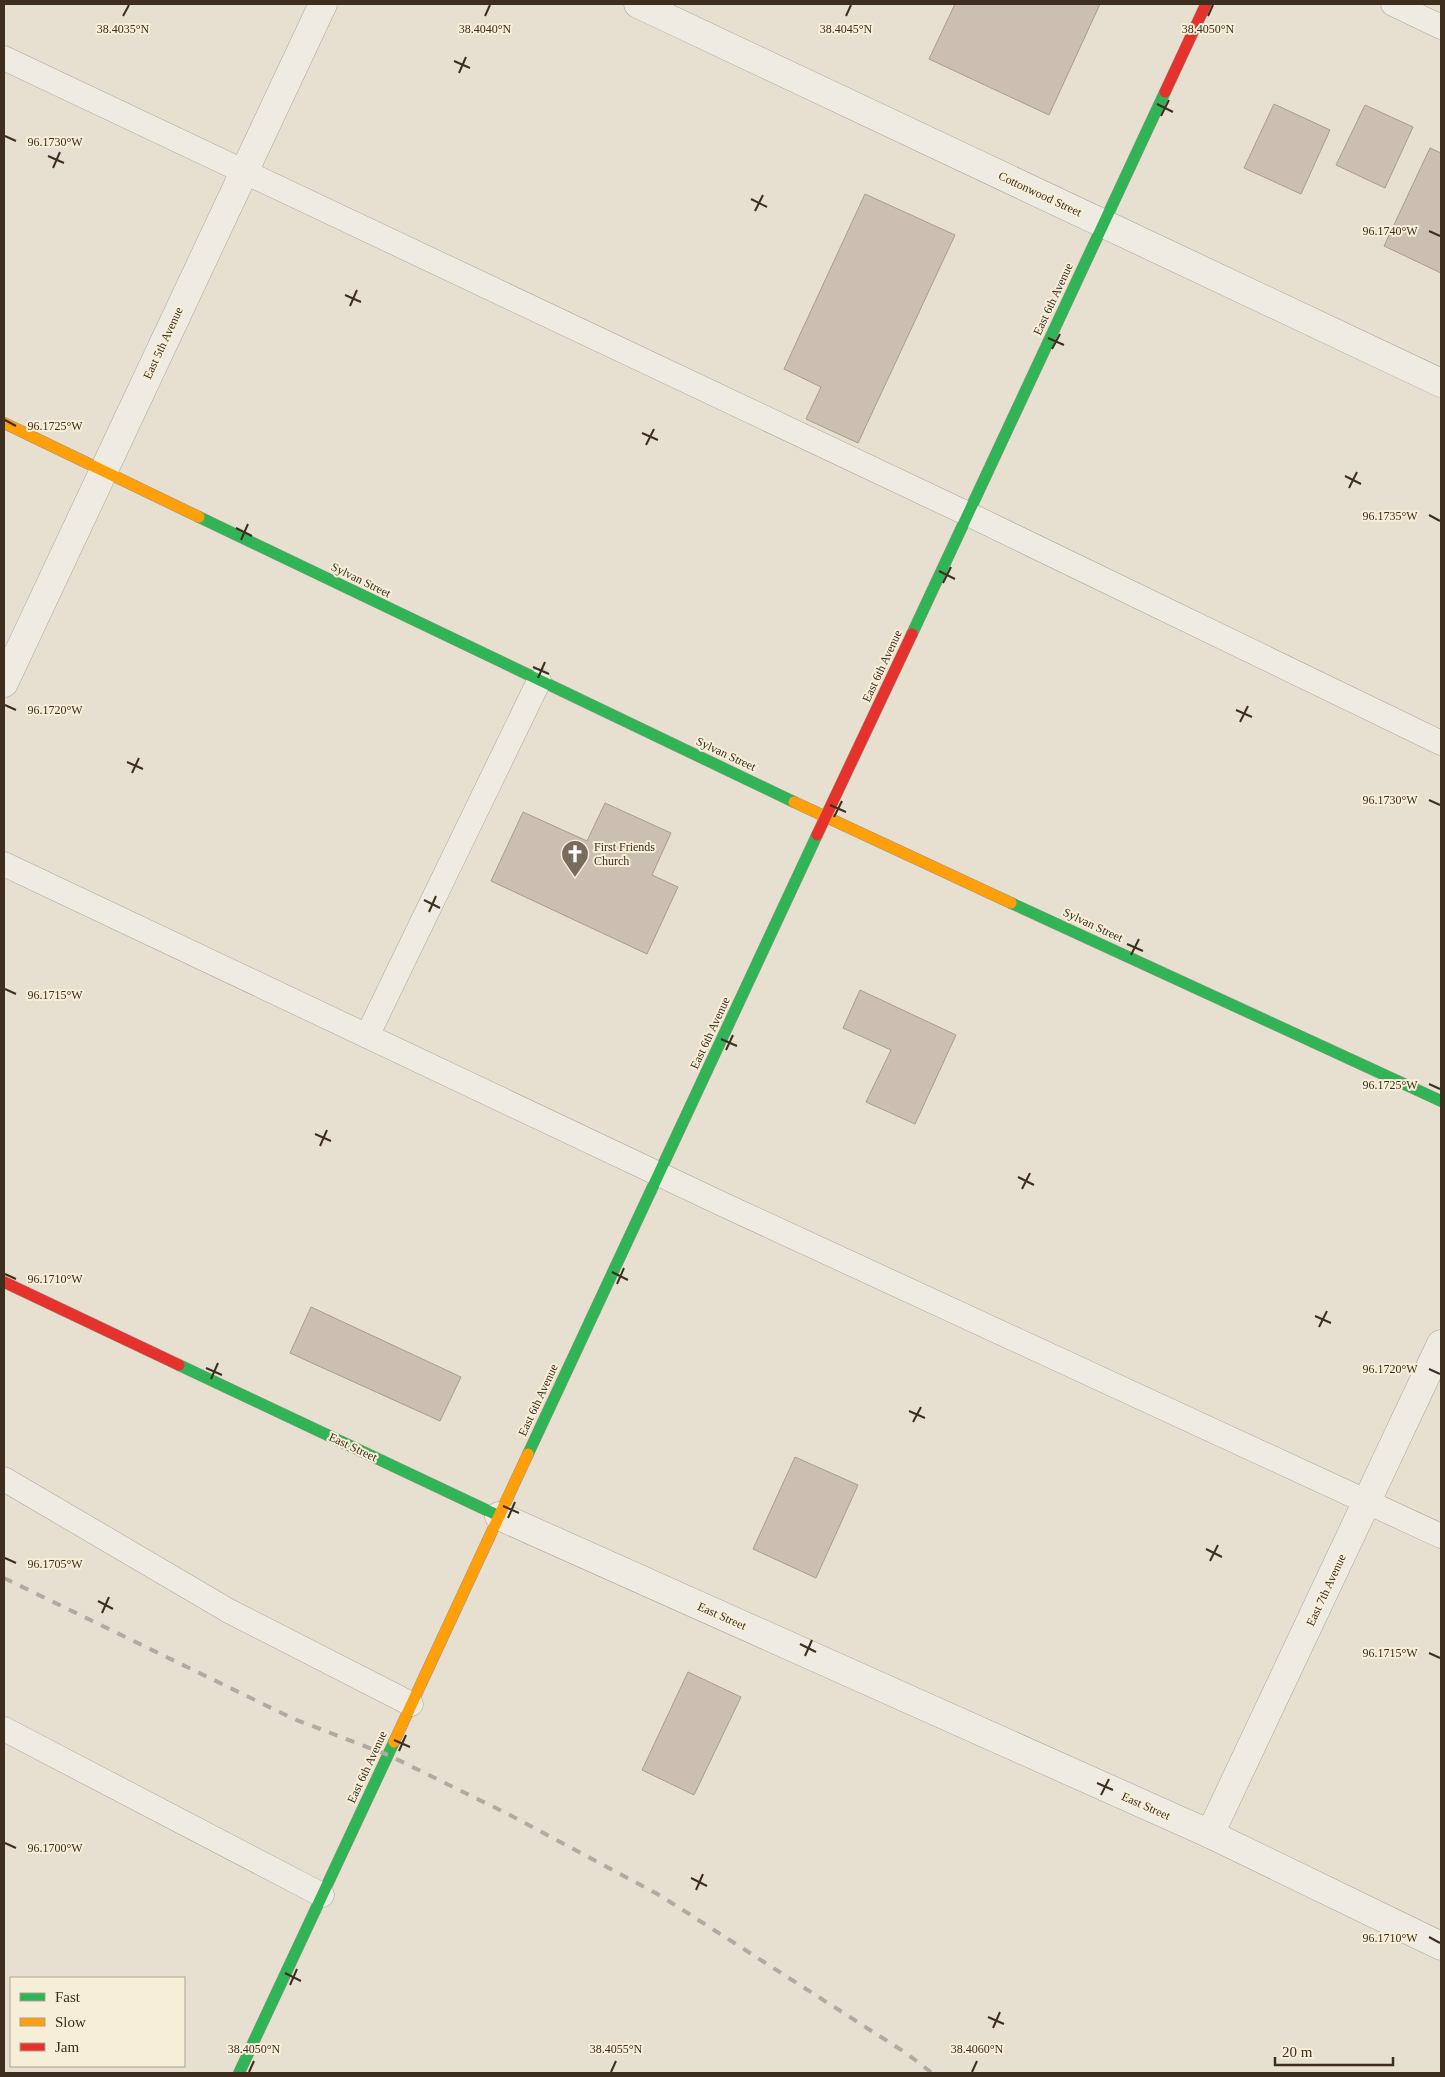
<svg xmlns="http://www.w3.org/2000/svg" width="1445" height="2077" viewBox="0 0 1445 2077" font-family="Georgia,serif">
	<style>
		.building { fill: #cbbfb2; stroke: #a89c90 }
		.lines { fill: none; stroke-linecap: round; stroke-linejoin: round }
		.lane-casing { stroke: #ada599; stroke-width: 25 }
		.street-casing { stroke: #ada599; stroke-width: 29 }
		.fast-casing { stroke: #9c958a; stroke-width: 12 }
		.slow-casing { stroke: #9c958a; stroke-width: 12 }
		.jam-casing { stroke: #9c958a; stroke-width: 12 }
		.lane { stroke: #efebe3; stroke-width: 24 }
		.street { stroke: #efebe3; stroke-width: 28 }
		.fast { stroke: #30b455; stroke-width: 11 }
		.slow { stroke: #ff9f0a; stroke-width: 11 }
		.jam { stroke: #e5322d; stroke-width: 11 }
		.rail { stroke: #afaaa2; stroke-width: 4; stroke-dasharray: 9 9; stroke-linecap: butt }
		.ticks { fill: none; stroke: #3d2e20; stroke-width: 2 }
		.labels { text-anchor: middle; dominant-baseline: central; stroke-width: 4; stroke-linejoin: round; paint-order: stroke }
		.street-label { font-size: 12px; fill: #3d2e20; stroke: #f7eed8 }
		.poi-label { font-size: 12px; fill: #3d2e20; stroke: #f7eed8; text-anchor: start }
		.ticks-label { font-size: 12px; text-anchor: middle; fill: #3d2e20; stroke: #f7eed8; stroke-width: 4; stroke-linejoin: round; paint-order: stroke }
	</style>
	<rect width="100%" height="100%" fill="#e7e0d1"/>
	<g class="building">
		<path d="M955 4H1100L1049 115 929 59Z"/>
		<path d="M1274 104 1330 130 1301 194 1244 168Z"/>
		<path d="M1365 105 1413 127 1385 188 1336 165Z"/>
		<path d="M1430 148 1441 153V273L1384 246Z"/>
		<path d="M865 194 955 235 858 443 806 419 821 387 784 369Z"/>
		<path d="M605 803 671 833 652 875 678 887 647 954 491 881 523 812 587 841Z"/>
		<path d="M860 990 956 1035 915 1124 866 1102 891 1050 843 1028Z"/>
		<path d="M311 1307 461 1377 440 1421 290 1353Z"/>
		<path d="M795 1457 858 1485 816 1578 753 1549Z"/>
		<path d="M688 1672 741 1697 694 1795 642 1770Z"/>
	</g>
	<g class="lines">
		<defs>
			<g id="lane">
				<path d="M1393 4 1441 27"/>
				<path d="M4 58 968 514 1441 743"/>
				<path d="M4 864 722 1204 1441 1536"/>
				<path d="M367 1036 539 681"/>
				<path d="M4 1479 229 1611 411 1704"/>
				<path d="M4 1729 322 1895"/>
			</g>
			<g id="street">
				<path d="M638 4 1441 383"/>
				<path d="M4 683 323 4"/>
				<path d="M499 1516 1210 1834 1441 1946"/>
				<path d="M1210 1834 1441 1344"/>
			</g>
			<g id="fast">
				<path d="M199 517 794 802"/>
				<path d="M912 634 1165 92"/>
				<path d="M1011 903 1441 1101"/>
				<path d="M179 1365 499 1516"/>
				<path d="M528 1454 817 835"/>
				<path d="M239 2073 394 1742"/>
			</g>
			<g id="slow">
				<path d="M4 423 199 517"/>
				<path d="M794 802 1011 903"/>
				<path d="M394 1742 528 1454"/>
			</g>
			<g id="jam">
				<path d="M1165 92 1206 4"/>
				<path d="M817 835 912 634"/>
				<path d="M4 1282 179 1365"/>
			</g>
		</defs>
		<use href="#lane" class="lane-casing"/>
		<use href="#street" class="street-casing"/>
		<use href="#fast" class="fast-casing"/>
		<use href="#slow" class="slow-casing"/>
		<use href="#jam" class="jam-casing"/>
		<use href="#lane" class="lane"/>
		<use href="#street" class="street"/>
		<use href="#fast" class="fast"/>
		<use href="#slow" class="slow"/>
		<use href="#jam" class="jam"/>
		<path class="rail" d="M4 1578 294 1719 388 1755 506 1813 661 1896 906 2053 932 2073"/>
	</g>
	<path class="ticks" d="M123 16 129 5M485 16 490 5M846 16 851 5M1208 16 1213 5M454 61 470 68M459 73 466 57M1157 104 1173 112M1161 116 1169 100M5 136 16 141M48 156 64 163M53 168 60 152M751 199 767 207M755 211 763 195M1429 231 1440 236M345 295 361 302M350 306 357 290M1048 338 1064 345M1052 349 1060 334M5 420 16 426M642 433 658 440M646 445 654 429M1345 476 1361 484M1349 488 1357 472M1429 515 1440 521M236 528 252 536M241 540 248 524M939 571 955 579M943 583 951 567M533 667 549 674M538 678 545 662M5 705 16 710M1236 710 1252 717M1240 722 1248 706M127 762 143 769M132 773 139 758M1429 800 1440 805M830 805 846 812M834 817 842 801M424 900 440 908M429 912 436 896M1127 944 1143 951M1131 955 1139 939M5 989 16 994M721 1039 737 1046M726 1050 733 1035M1429 1084 1440 1089M315 1134 331 1141M320 1146 327 1130M1018 1177 1034 1185M1022 1189 1030 1173M612 1272 628 1280M5 1274 16 1279M617 1284 624 1268M1315 1316 1331 1323M1319 1327 1327 1311M206 1368 222 1375M1429 1369 1440 1374M211 1379 218 1363M909 1411 925 1418M913 1422 921 1407M503 1506 519 1513M508 1518 515 1502M1206 1549 1222 1557M5 1558 16 1563M1210 1561 1218 1545M98 1601 113 1609M102 1613 109 1597M800 1644 816 1652M1429 1653 1440 1658M805 1656 812 1640M394 1740 410 1747M399 1751 406 1735M1097 1783 1113 1790M1101 1795 1109 1779M5 1843 16 1848M691 1878 707 1886M696 1890 703 1874M1429 1937 1440 1943M285 1973 301 1981M290 1985 297 1969M988 2017 1004 2024M993 2028 1000 2012M249 2072 254 2061M611 2072 616 2061M972 2072 977 2061"/>
	<defs>
		<symbol id="church-pin" viewBox="-11 -11 22 30"><path d="M0 17L-7.5 6A9.5 9.5 0 1 1 7.5 6Z" fill="#786c5e" stroke="#f7eed8"/><path d="M-1.2-6h2.4v3.5h3.3v2.4h-3.3V6h-2.4V-.1h-3.3v-2.4h3.3Z" fill="#fff"/></symbol>
	</defs>
	<g fill-rule="evenodd">
		<use href="#church-pin" x="559" y="838" width="32" height="43"/>
	</g>
	<g class="labels">
		<g class="street-label">
			<text transform="translate(1040 194) rotate(25)">Cottonwood Street</text>
			<text transform="translate(1053 299) rotate(-65)">East 6th Avenue</text>
			<text transform="translate(163 343) rotate(-65)">East 5th Avenue</text>
			<text transform="translate(361 580) rotate(26)">Sylvan Street</text>
			<text transform="translate(882 666) rotate(-65)">East 6th Avenue</text>
			<text transform="translate(726 754) rotate(25)">Sylvan Street</text>
			<text transform="translate(1093 925) rotate(25)">Sylvan Street</text>
			<text transform="translate(710 1033) rotate(-65)">East 6th Avenue</text>
			<text transform="translate(538 1400) rotate(-65)">East 6th Avenue</text>
			<text transform="translate(353 1447) rotate(25)">East Street</text>
			<text transform="translate(1326 1590) rotate(-65)">East 7th Avenue</text>
			<text transform="translate(722 1616) rotate(24)">East Street</text>
			<text transform="translate(367 1767) rotate(-65)">East 6th Avenue</text>
			<text transform="translate(1146 1806) rotate(24)">East Street</text>
		</g>
		<g class="poi-label">
			<text x="594" y="847">First Friends<tspan x="594" dy="14">Church</tspan></text>
		</g>
	</g>
	<g class="ticks-label">
		<text x="123" y="33">38.4035°N</text>
		<text x="485" y="33">38.4040°N</text>
		<text x="846" y="33">38.4045°N</text>
		<text x="1208" y="33">38.4050°N</text>
		<text x="55" y="146">96.1730°W</text>
		<text x="1390" y="235">96.1740°W</text>
		<text x="55" y="430">96.1725°W</text>
		<text x="1390" y="520">96.1735°W</text>
		<text x="55" y="714">96.1720°W</text>
		<text x="1390" y="804">96.1730°W</text>
		<text x="55" y="999">96.1715°W</text>
		<text x="1390" y="1089">96.1725°W</text>
		<text x="55" y="1283">96.1710°W</text>
		<text x="1390" y="1373">96.1720°W</text>
		<text x="55" y="1568">96.1705°W</text>
		<text x="1390" y="1657">96.1715°W</text>
		<text x="55" y="1852">96.1700°W</text>
		<text x="1390" y="1942">96.1710°W</text>
		<text x="254" y="2053">38.4050°N</text>
		<text x="616" y="2053">38.4055°N</text>
		<text x="977" y="2053">38.4060°N</text>
	</g>
	<rect width="1445" height="2077" fill="none" stroke="#3d2e20" stroke-width="10"/>
	<rect x="10" y="1977" width="175" height="90" fill="#f7eed8" stroke="#ada18e"/>
	<rect x="20" y="1993" width="25" height="8" fill="#30b455" stroke="#ada18e"/>
	<text x="55" y="2002" font-size="15" fill="#3d2e20">Fast</text>
	<rect x="20" y="2018" width="25" height="8" fill="#ff9f0a" stroke="#ada18e"/>
	<text x="55" y="2027" font-size="15" fill="#3d2e20">Slow</text>
	<rect x="20" y="2043" width="25" height="8" fill="#e5322d" stroke="#ada18e"/>
	<text x="55" y="2052" font-size="15" fill="#3d2e20">Jam</text>
	<path d="M1275 2057v8h118v-8" fill="none" stroke="#3d2e20" stroke-width="2.5"/>
	<text x="1282" y="2057" font-size="15" fill="#3d2e20" stroke="#f7eed8" stroke-width="4" paint-order="stroke">20 m</text>
</svg>
